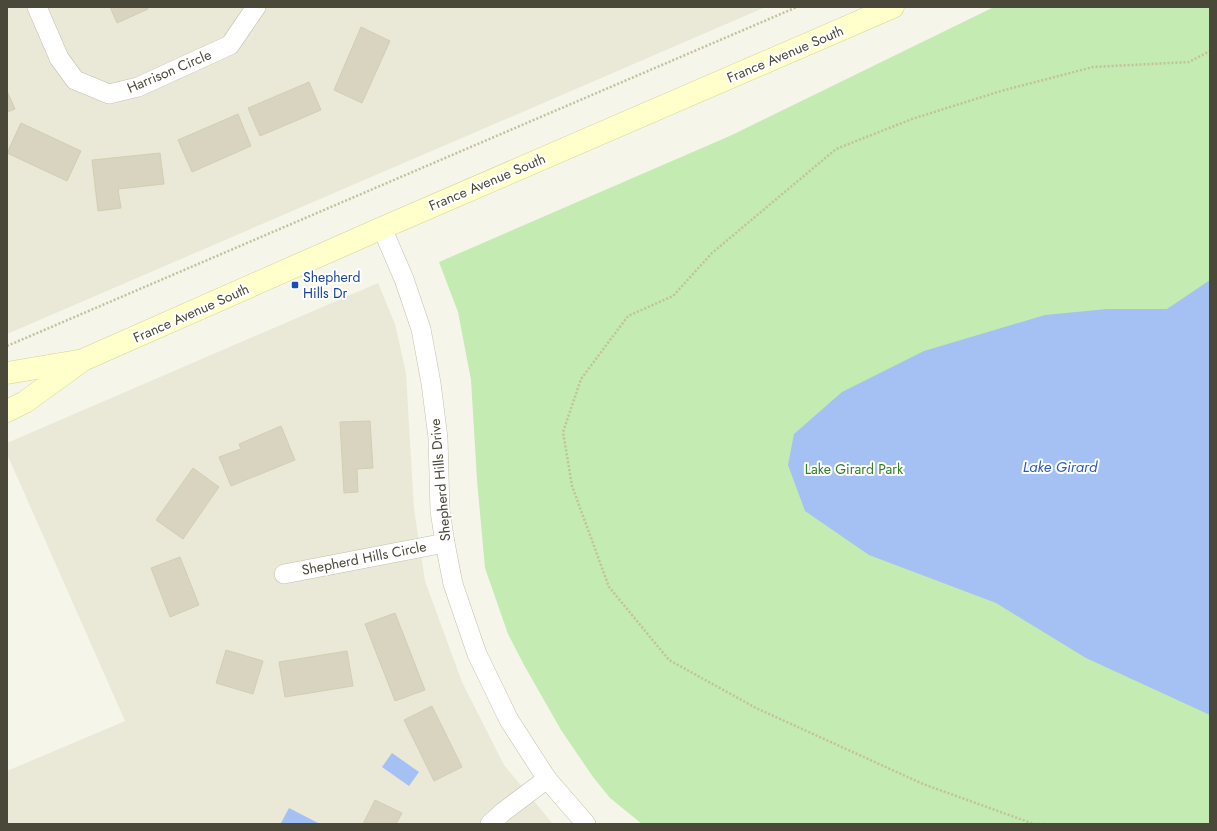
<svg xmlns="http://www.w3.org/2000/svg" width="1217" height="831" viewBox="0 0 1217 831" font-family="Jost,sans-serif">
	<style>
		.residential { fill: #eae9d8 }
		.green { fill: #c3ebb2 }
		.water { fill: #a5c0f3 }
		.building { fill: #d8d4bf; stroke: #d3ceb2 }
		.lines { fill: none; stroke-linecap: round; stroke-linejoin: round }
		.minor-casing { stroke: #c2c0ac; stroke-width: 20 }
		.secondary-casing { stroke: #d4d396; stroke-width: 23 }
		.path { stroke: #c4c09d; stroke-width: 2.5; stroke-dasharray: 2 2; stroke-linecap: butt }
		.minor { stroke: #fff; stroke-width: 19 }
		.secondary { stroke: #ffffcb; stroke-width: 22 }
		.transit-dot { fill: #1a4fb4; stroke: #fff; stroke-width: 1.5 }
		.labels { text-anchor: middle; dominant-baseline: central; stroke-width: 4; stroke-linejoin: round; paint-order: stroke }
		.street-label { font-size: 14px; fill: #4a4838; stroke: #fff }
		.transit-label { font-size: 14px; fill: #164399; stroke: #fff; text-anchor: start }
		.park-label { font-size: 14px; fill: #337f28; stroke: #fff }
		.water-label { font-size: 15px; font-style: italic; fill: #2b5bbb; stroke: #fff }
	</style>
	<rect width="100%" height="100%" fill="#f6f5ea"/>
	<g class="residential">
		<path d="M7 7H766L7 334Z"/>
		<path d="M378 283 395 324 406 373 414 509 425 581 462 682 504 765 553 824H7V771L125 721 7 454V443Z"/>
	</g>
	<path class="green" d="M994 7H1210V824H642L610 798 593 777 561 730 524 665 508 634 485 568 477 480 471 380 458 312 439 262 732 135Z"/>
	<g class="water">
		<path d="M1210 280V715L1086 658 996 603 869 555 805 511 788 465 794 434 842 392 924 351 1045 315 1107 309H1167Z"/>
		<path d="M392 753 419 772 409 786 382 767Z"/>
		<path d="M289 808 320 824H282L281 823Z"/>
	</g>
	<g class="building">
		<path d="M110 7H147L148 9 117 23Z"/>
		<path d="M361 27 390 41 362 103 334 90Z"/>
		<path d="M309 82 321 110 260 136 248 108Z"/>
		<path d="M7 91 15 109 7 112Z"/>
		<path d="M238 114 251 146 192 172 178 140Z"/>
		<path d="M21 123 81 151 67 181 7 153Z"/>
		<path d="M160 153 164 184 118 189 121 208 98 211 92 160Z"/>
		<path d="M370 421 373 468 357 469 358 492 344 493 340 422Z"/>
		<path d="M281 426 295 460 231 486 219 457 241 449 239 444Z"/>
		<path d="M193 468 219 487 183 539 156 520Z"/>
		<path d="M180 557 199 605 170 617 151 568Z"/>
		<path d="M395 613 425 690 395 701 365 624Z"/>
		<path d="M226 650 263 661 253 694 216 683Z"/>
		<path d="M347 651 353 686 285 697 279 662Z"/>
		<path d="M432 706 462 767 434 781 404 720Z"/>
		<path d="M375 800 402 813 396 824H363Z"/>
	</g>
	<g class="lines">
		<defs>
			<g id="minor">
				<path d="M37 7 59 58 75 80 109 94 138 87 230 45 256 7"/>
				<path d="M382 228 404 279 421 329 431 383 438 438 440 511 445 543 453 584 477 654 509 720 547 779 586 824"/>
				<path d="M284 574 445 543"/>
				<path d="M490 824 503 812 547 779"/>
			</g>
			<g id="secondary">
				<path d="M7 373 78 361"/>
				<path d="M7 411 25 402 83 360 382 228 893 7"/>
			</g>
		</defs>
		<use href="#minor" class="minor-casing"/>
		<use href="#secondary" class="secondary-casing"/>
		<g class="path">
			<path d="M7 346 797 7"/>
			<path d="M1044 824H1034L923 784 756 708 669 660 609 587 572 486 563 432 581 379 628 316 673 296 712 253 836 149 912 119 1001 91 1093 67 1189 62 1210 51"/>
		</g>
		<use href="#minor" class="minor"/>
		<use href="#secondary" class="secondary"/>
	</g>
	<rect class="transit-dot" x="291" y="281" width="8" height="8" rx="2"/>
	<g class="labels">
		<g class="street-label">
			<text transform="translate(785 54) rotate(-23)">France Avenue South</text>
			<text transform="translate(169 71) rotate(-23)">Harrison Circle</text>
			<text transform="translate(487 182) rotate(-23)">France Avenue South</text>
			<text transform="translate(191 313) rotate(-24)">France Avenue South</text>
			<text transform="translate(440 480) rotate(-95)">Shepherd Hills Drive</text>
			<text transform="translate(364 558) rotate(-11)">Shepherd Hills Circle</text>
		</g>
		<g class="transit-label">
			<text x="303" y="277">Shepherd<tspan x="303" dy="16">Hills Dr</tspan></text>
		</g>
		<g class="park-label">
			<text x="854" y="469">Lake Girard Park</text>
		</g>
		<g class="water-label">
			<text x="1060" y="467">Lake Girard</text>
		</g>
	</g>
	<rect width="1217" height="831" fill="none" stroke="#4a4838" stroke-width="16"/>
</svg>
